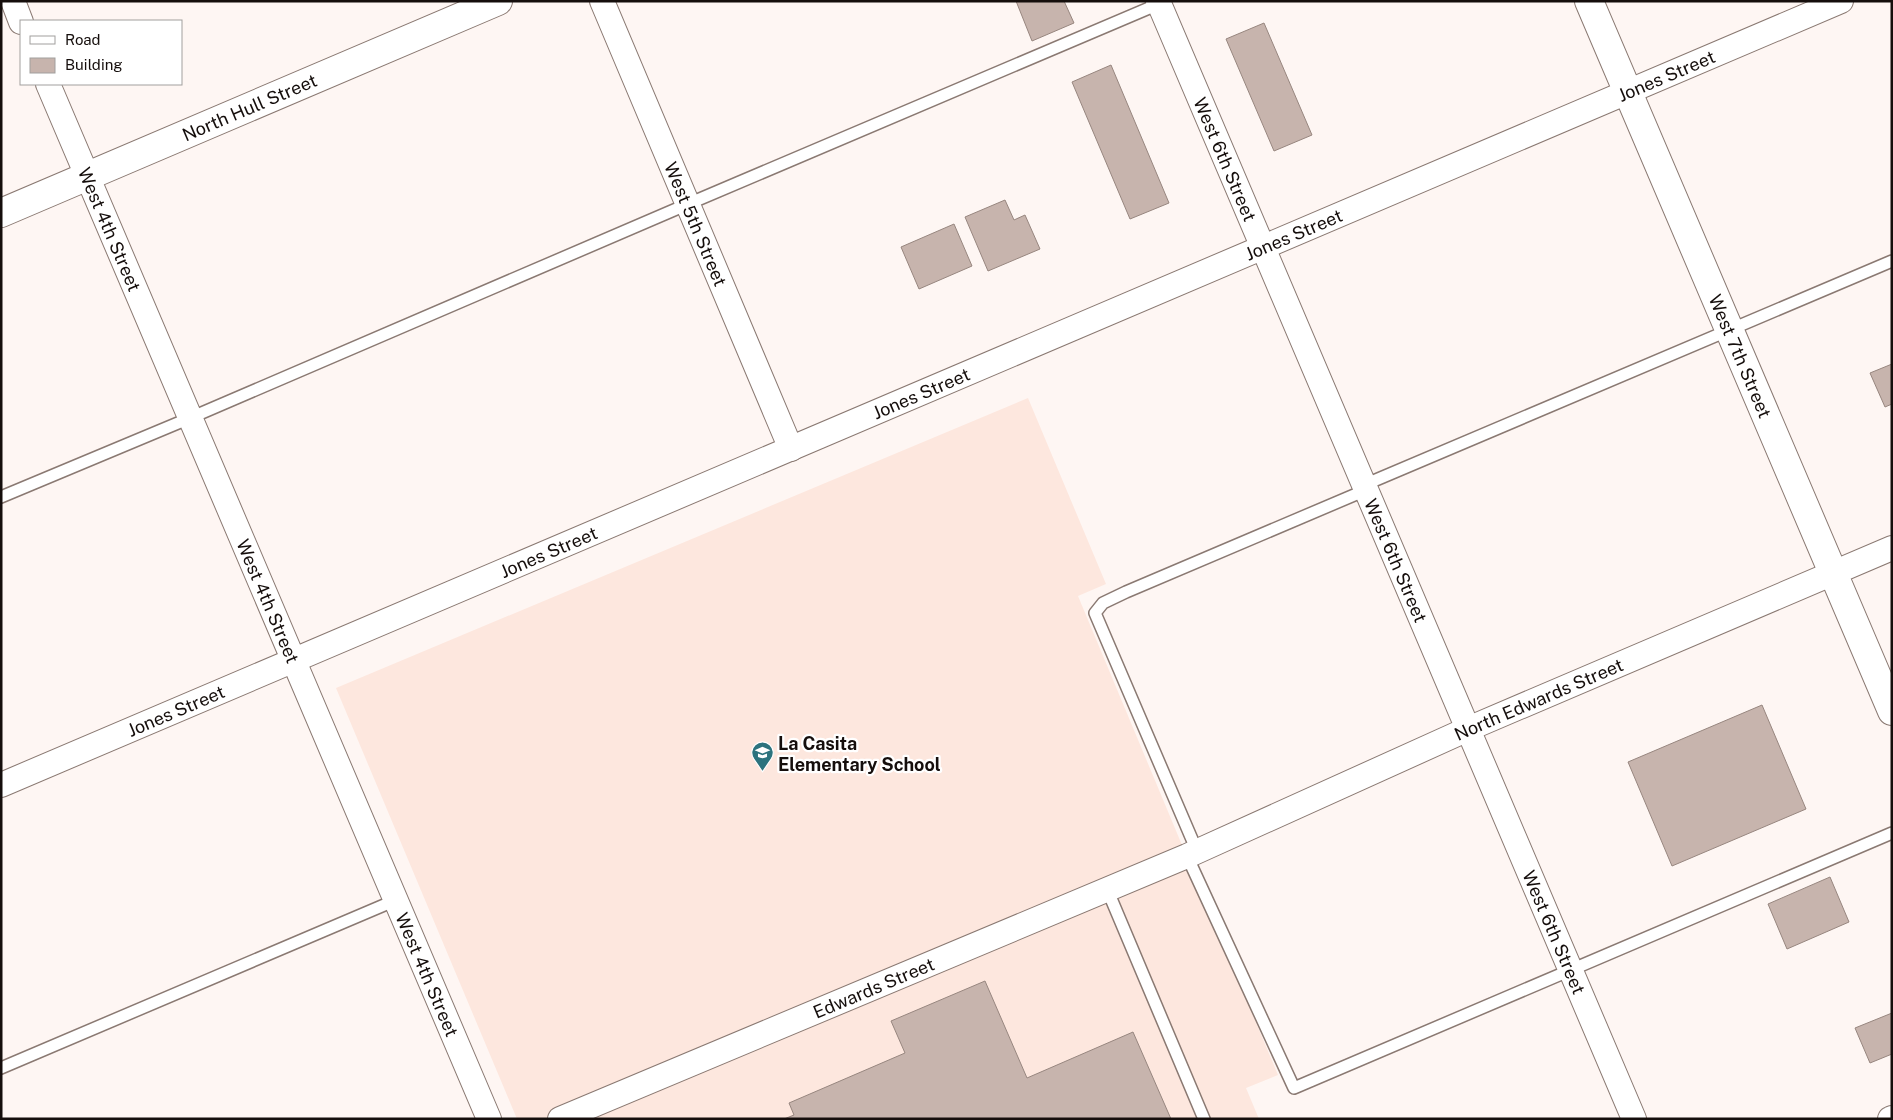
<svg xmlns="http://www.w3.org/2000/svg" width="1893" height="1120" viewBox="0 0 1893 1120" font-family="'Public Sans',sans-serif">
	<style>
		.built { fill: #fde7de }
		.building { fill: #c7b4ad; stroke: #97867f }
		.lines { fill: none; stroke-linecap: round; stroke-linejoin: round }
		.service-casing { stroke: #8a7972; stroke-width: 14 }
		.minor-casing { stroke: #8a7972; stroke-width: 26 }
		.secondary-casing { stroke: #8a7972; stroke-width: 30 }
		.service { stroke: #fff; stroke-width: 11 }
		.minor { stroke: #fff; stroke-width: 24 }
		.secondary { stroke: #fff; stroke-width: 28 }
		.labels { text-anchor: middle; dominant-baseline: central; stroke-width: 4.5; stroke-linejoin: round; paint-order: stroke }
		.street-label { font-size: 18px; fill: #150e0c; stroke: #fff }
		.poi-label { font-size: 18px; font-weight: bold; fill: #150e0c; stroke: #fff; text-anchor: start }
	</style>
	<rect width="100%" height="100%" fill="#fef6f3"/>
	<path class="built" d="M1028 398 1106 584 1078 596 1278 1075 1246 1088 1259 1119H517L336 688Z"/>
	<g class="building">
		<path d="M1016 1H1064L1074 23 1032 41Z"/>
		<path d="M1264 23 1312 135 1274 151 1226 39Z"/>
		<path d="M1111 65 1169 203 1130 219 1072 82Z"/>
		<path d="M1005 200 1014 220 1025 215 1040 249 988 271 965 217Z"/>
		<path d="M954 224 972 266 919 289 901 247Z"/>
		<path d="M1892 364V404L1885 407 1870 373Z"/>
		<path d="M1762 705 1806 809 1672 866 1628 762Z"/>
		<path d="M1830 877 1849 922 1787 949 1768 904Z"/>
		<path d="M985 981 1027 1078 1133 1032 1171 1119H784L794 1115 789 1103 905 1053 891 1021Z"/>
		<path d="M1892 1013V1054L1870 1063 1855 1028Z"/>
	</g>
	<g class="lines">
		<defs>
			<g id="service">
				<path d="M1364 485 1892 261"/>
				<path d="M1 497 190 418 688 204 1161 3"/>
				<path d="M1197 851 1095 613 1103 603 1126 592 1366 490"/>
				<path d="M1187 856 1294 1088 1892 833"/>
				<path d="M1107 889 1204 1119"/>
				<path d="M1 1068 396 900"/>
			</g>
			<g id="minor">
				<path d="M13 1 21 22"/>
				<path id="s1" d="M602 1 791 449"/>
				<path id="s2" d="M1158 1 1634 1119"/>
				<path id="s3" d="M48 84 489 1119"/>
				<path id="s4" d="M1 785 1841 1"/>
				<path id="s5" d="M560 1119 1187 856 1468 729 1892 548"/>
				<path d="M1890 1119 1892 1118"/>
			</g>
			<g id="secondary">
				<path id="s6" d="M1589 1 1892 711"/>
				<path id="s7" d="M1 213 498 1"/>
			</g>
		</defs>
		<use href="#service" class="service-casing"/>
		<use href="#minor" class="minor-casing"/>
		<use href="#secondary" class="secondary-casing"/>
		<use href="#service" class="service"/>
		<use href="#minor" class="minor"/>
		<use href="#secondary" class="secondary"/>
	</g>
	<defs>
		<symbol id="school-pin" viewBox="-11 -11 22 30"><path d="M0 17L-7.5 6A9.5 9.5 0 1 1 7.5 6Z" fill="#2c737e" stroke="#fff"/><path d="M0-5L7-2L0 1L-7-2ZM-4 1L0 2.5L4 1V4Q0 6-4 4Z" fill="#fff"/></symbol>
	</defs>
	<g fill-rule="evenodd">
		<use href="#school-pin" x="750" y="740" width="25" height="34"/>
	</g>
	<g class="labels">
		<g class="street-label">
			<text stroke="none"><textPath href="#s4" startOffset="1810">Jones Street</textPath></text>
			<text stroke="none"><textPath href="#s7" startOffset="270">North Hull Street</textPath></text>
			<text stroke="none"><textPath href="#s2" startOffset="172">West 6th Street</textPath></text>
			<text stroke="none"><textPath href="#s1" startOffset="242">West 5th Street</textPath></text>
			<text stroke="none"><textPath href="#s3" startOffset="158">West 4th Street</textPath></text>
			<text stroke="none"><textPath href="#s4" startOffset="1405">Jones Street</textPath></text>
			<text stroke="none"><textPath href="#s6" startOffset="386">West 7th Street</textPath></text>
			<text stroke="none"><textPath href="#s4" startOffset="1000">Jones Street</textPath></text>
			<text stroke="none"><textPath href="#s4" startOffset="595">Jones Street</textPath></text>
			<text stroke="none"><textPath href="#s2" startOffset="608">West 6th Street</textPath></text>
			<text stroke="none"><textPath href="#s3" startOffset="562">West 4th Street</textPath></text>
			<text stroke="none"><textPath href="#s5" startOffset="1065">North Edwards Street</textPath></text>
			<text stroke="none"><textPath href="#s4" startOffset="190">Jones Street</textPath></text>
			<text stroke="none"><textPath href="#s2" startOffset="1012">West 6th Street</textPath></text>
			<text stroke="none"><textPath href="#s3" startOffset="968">West 4th Street</textPath></text>
			<text stroke="none"><textPath href="#s5" startOffset="340">Edwards Street</textPath></text>
		</g>
		<g class="poi-label">
			<text x="778" y="743">La Casita<tspan x="778" dy="21">Elementary School</tspan></text>
		</g>
	</g>
	<rect width="1893" height="1120" fill="none" stroke="#150e0c" stroke-width="5"/>
	<rect x="20" y="20" width="162" height="65" fill="#ffffff" stroke="#a19f9e"/>
	<rect x="30" y="36" width="25" height="8" fill="#ffffff" stroke="#a19f9e"/>
	<text x="65" y="45" font-size="15" fill="#150e0c">Road</text>
	<rect x="30" y="58" width="25" height="15" fill="#c7b4ad" stroke="#a19f9e"/>
	<text x="65" y="70" font-size="15" fill="#150e0c">Building</text>
</svg>
